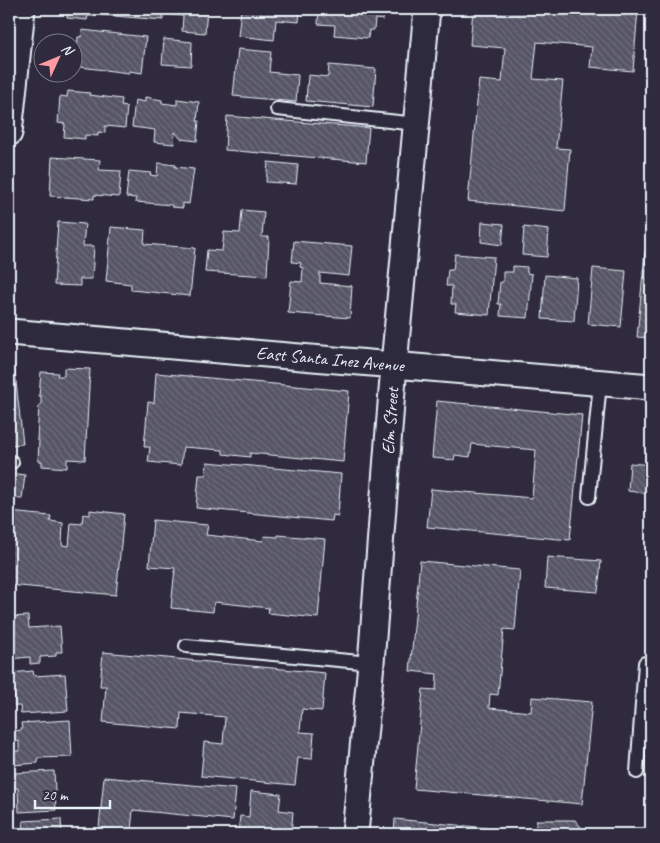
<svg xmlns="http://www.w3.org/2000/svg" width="660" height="843" viewBox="0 0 660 843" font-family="Caveat,sans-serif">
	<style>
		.building { fill: url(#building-back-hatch); stroke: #e8f1f8 }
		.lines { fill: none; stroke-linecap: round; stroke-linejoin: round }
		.lane-casing { stroke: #e8f1f8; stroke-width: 16 }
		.street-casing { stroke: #e8f1f8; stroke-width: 29 }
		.lane { stroke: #2f2a3d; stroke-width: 12 }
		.street { stroke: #2f2a3d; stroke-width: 25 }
		.labels { text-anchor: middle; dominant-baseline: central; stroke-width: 4.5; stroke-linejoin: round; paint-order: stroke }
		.street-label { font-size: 18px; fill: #e8f1f8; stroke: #2f2a3d }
	</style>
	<defs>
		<pattern id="building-back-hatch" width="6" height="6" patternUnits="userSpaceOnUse" patternTransform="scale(1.25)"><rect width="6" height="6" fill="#575565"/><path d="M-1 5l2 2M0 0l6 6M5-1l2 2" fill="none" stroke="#6f6e7c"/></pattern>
	</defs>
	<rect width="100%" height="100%" fill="#2f2a3d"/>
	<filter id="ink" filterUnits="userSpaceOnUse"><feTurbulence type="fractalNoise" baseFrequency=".02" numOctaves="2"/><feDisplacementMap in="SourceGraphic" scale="10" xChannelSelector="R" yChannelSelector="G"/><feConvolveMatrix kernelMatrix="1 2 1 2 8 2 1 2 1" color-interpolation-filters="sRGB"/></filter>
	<g filter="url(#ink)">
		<g class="building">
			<path d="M67 9H207L205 33 182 31 183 16 163 14V20L102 15 103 10 95 9 94 16H88L87 20 67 18Z"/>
			<path d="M241 9H300L299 22 276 20 274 40 238 36Z"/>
			<path d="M319 9H384L383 20 375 19 374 30H369L368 38 334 35 335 25 318 24Z"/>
			<path d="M473 9H638L633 71 590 67 592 47 537 42 533 79 563 81 556 148 570 149 565 211 468 201 479 80 502 82 505 48 470 45Z"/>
			<path d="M82 30 146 37 142 73 129 71V73L72 66V49L77 50 78 37H81Z"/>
			<path d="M164 39 192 42 191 66 162 64Z"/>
			<path d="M238 49 271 52 269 72 298 75 296 102 233 96Z"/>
			<path d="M329 65 376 69 373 107 306 101 308 75 328 77Z"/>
			<path d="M68 91 90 93 89 95 122 99 121 106 127 107 125 128 105 126V133L98 132V136L85 135V139L64 137 65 124 58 123 60 96 67 97Z"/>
			<path d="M145 97 162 100V103L177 105V99L199 102 197 121H199L197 141 181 139 175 132 174 144 154 142 155 130 132 127 135 100 145 102Z"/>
			<path d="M227 116 369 128 366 162 225 150Z"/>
			<path d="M52 157 100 160 99 170 121 171 119 197 94 195V199L50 196Z"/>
			<path d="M268 162 298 165 296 184 266 182Z"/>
			<path d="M158 163 176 165 175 167 194 169 189 204 183 203V208L172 207V205L135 202 136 198 126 197 129 171 151 173 150 175 157 176Z"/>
			<path d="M242 210 264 212 262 237H269L267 276 205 272 207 250 222 251 224 232 240 233Z"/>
			<path d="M58 222 85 224 83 246H94L92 279H80V286L54 285Z"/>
			<path d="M482 222 504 224 502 245 481 242Z"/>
			<path d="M111 227 145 230 144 244 195 248 190 296 131 290V284L106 281Z"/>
			<path d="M524 227 549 230 547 257 522 255Z"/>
			<path d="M294 241 352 246 349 276 320 273V283L352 286 350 318 288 313 291 281 302 282 303 268 300 267 301 263 292 262Z"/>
			<path d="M645 251H651V338L637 337Z"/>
			<path d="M455 254 494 257 489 315 455 312 456 304H451L452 286H446L448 270H453Z"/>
			<path d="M513 266 527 267V273L532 274 528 318 500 316 501 304H498L500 282H503V272H513Z"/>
			<path d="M593 268 626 271 621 327 588 324Z"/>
			<path d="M545 275 577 278 574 321 542 319Z"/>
			<path d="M14 364 23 444 9 445V365Z"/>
			<path d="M64 368 90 369 85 460 67 459V468L42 466V461H38L39 440H37L39 405H41V396H39L41 372 58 373 57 376H64Z"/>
			<path d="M156 373 349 391 343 462 250 453V457L223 454V450L183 447 181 465 148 462 150 447H144L148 402 154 403Z"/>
			<path d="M437 401 582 415 570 540 427 527 431 489 532 498 536 450 472 444 470 457 455 455 454 460 432 458Z"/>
			<path d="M207 462 341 474 338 516 333 515 332 521 196 508 199 475H206Z"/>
			<path d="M630 463 651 465V494L628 491Z"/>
			<path d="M9 473 25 475 22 499 9 498Z"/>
			<path d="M90 510 124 514 116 595 9 585V512L51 516 50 521 63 523 62 545 69 546 71 523 82 524 83 514 90 515Z"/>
			<path d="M153 520 208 525 206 535 263 541 264 536 278 537V535L325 539 318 618 268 613 269 608 214 602 213 612 171 608 175 568 149 566Z"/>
			<path d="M547 557 601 561 598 592 545 588Z"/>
			<path d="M420 561 520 570 515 630 504 629 498 695 490 694 489 708 531 712 532 697 592 702 582 804 414 789 423 689 436 690 437 674 410 671Z"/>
			<path d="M28 616 29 628 60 626 62 652H56V656L40 657V663L30 664V657L9 659V617Z"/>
			<path d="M103 652 325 673 322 711 302 709 300 732 314 733 312 759 298 758 295 785 201 776 204 742 223 744 225 717 181 713 180 729 103 722 106 686H100Z"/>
			<path d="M33 671 34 676 65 674 68 711 21 714 20 706H15L14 688H9V673Z"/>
			<path d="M70 720 72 757 38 758V763L12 765 11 751H19V741L14 742 13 731 22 730 21 723Z"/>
			<path d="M54 771 56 810 19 812 18 788H15L14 773Z"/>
			<path d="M104 777 236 789 233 820 133 810 131 831 99 828Z"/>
			<path d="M251 791 281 794 279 810 293 812 291 834H238L240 816 249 817Z"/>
			<path d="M61 819 62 834H24L23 821Z"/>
			<path d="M395 819 487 828 486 834H394Z"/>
			<path d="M537 820H575L587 834H534Z"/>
		</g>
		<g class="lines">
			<defs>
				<g id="lane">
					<path d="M277 109 417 124"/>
					<path d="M9 461 12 462"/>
					<path d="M589 497 600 383"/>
					<path d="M186 646 371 663"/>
					<path d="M637 772 645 663H651"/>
				</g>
				<g id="street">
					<path d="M9 133 22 9"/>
					<path d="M9 332 651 387"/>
					<path d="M355 834 371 663 394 365 427 9"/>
				</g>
			</defs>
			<use href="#lane" class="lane-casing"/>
			<use href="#street" class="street-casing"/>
			<use href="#lane" class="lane"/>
			<use href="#street" class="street"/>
		</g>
	</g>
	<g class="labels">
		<g class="street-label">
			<text transform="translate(330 359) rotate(5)">East Santa Inez Avenue</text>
			<text transform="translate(390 421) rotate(-86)">Elm Street</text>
		</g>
	</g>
	<rect width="660" height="843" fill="none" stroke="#2f2a3d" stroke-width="30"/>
	<rect x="15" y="15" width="630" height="813" fill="none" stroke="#e8f1f8" stroke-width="2" filter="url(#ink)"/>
	<g transform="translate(58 58) rotate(46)"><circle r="24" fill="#2f2a3d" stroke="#797a88"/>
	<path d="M0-4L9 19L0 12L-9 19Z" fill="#ff9aa2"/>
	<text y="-8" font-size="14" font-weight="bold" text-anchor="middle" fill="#e8f1f8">N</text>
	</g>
	<path d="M35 800v8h75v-8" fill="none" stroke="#e8f1f8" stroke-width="2.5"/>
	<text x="42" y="800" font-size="15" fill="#e8f1f8" stroke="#2f2a3d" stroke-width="4" paint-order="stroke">20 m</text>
</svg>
